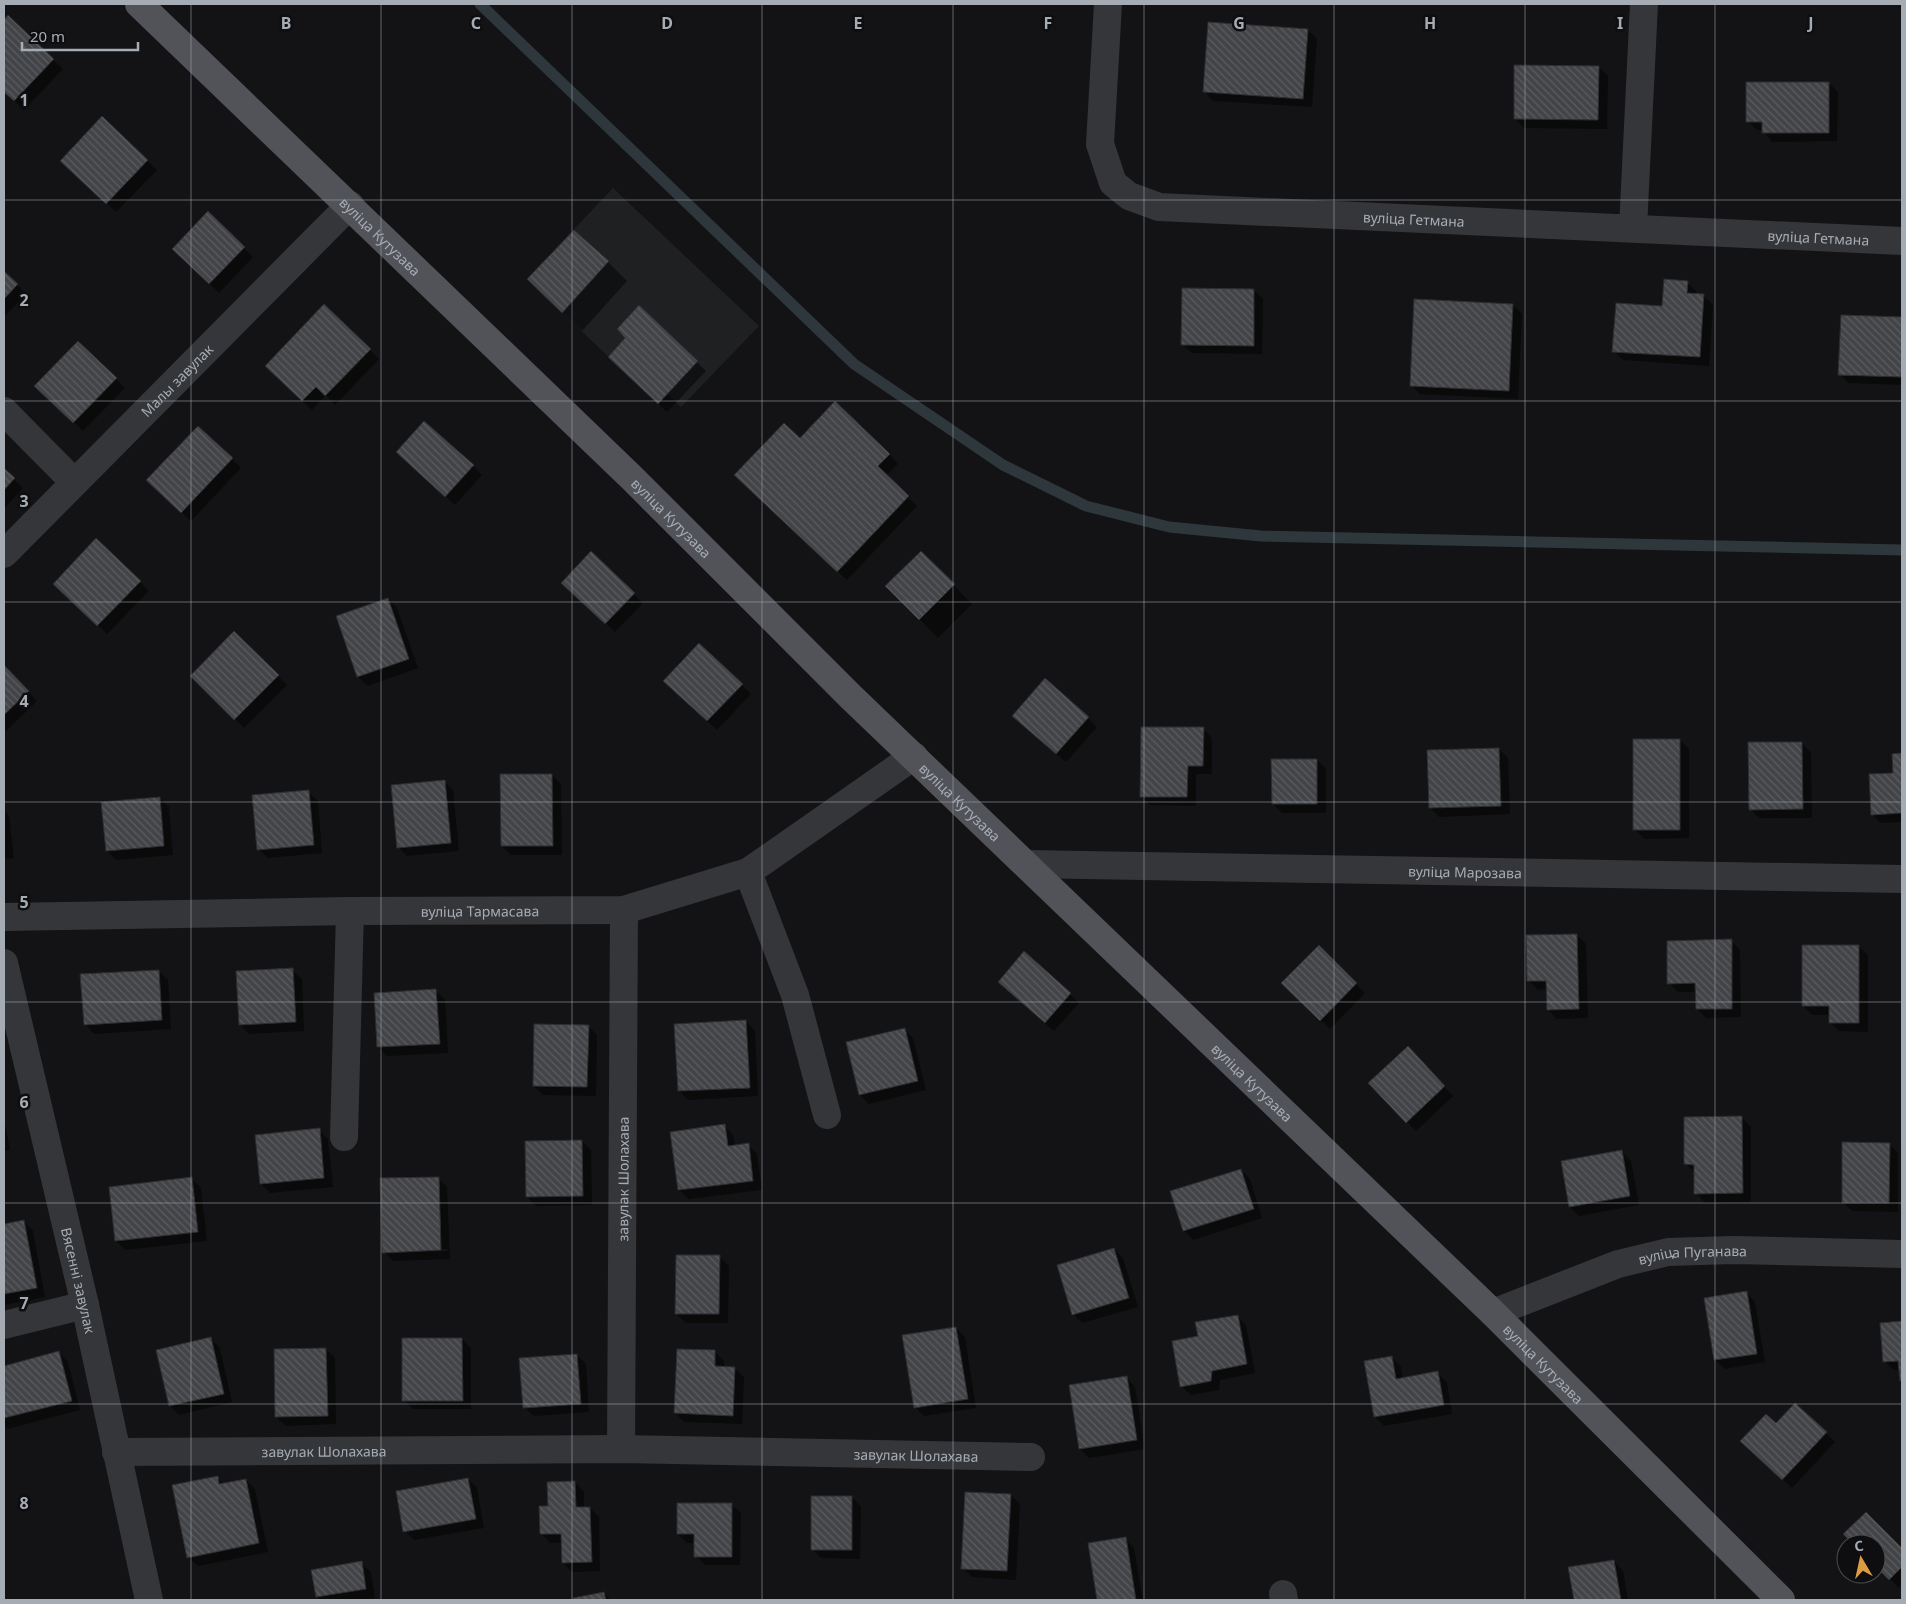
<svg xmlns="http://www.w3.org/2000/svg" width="1906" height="1604" viewBox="0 0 1906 1604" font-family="'Noto Sans',sans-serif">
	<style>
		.built { fill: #1f2022 }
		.shadow { fill: #0007; fill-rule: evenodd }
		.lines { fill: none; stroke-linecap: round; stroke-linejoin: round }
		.stream { stroke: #2e373c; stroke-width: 11 }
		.building { fill: url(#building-back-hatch); stroke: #2d2e30 }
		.minor { stroke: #353639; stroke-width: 28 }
		.major { stroke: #515358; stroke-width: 28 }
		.grid { fill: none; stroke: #a6acb4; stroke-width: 1; stroke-opacity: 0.55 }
		.labels { text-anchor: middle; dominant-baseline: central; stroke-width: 5; stroke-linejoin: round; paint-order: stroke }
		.street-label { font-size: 14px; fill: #a6acb4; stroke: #0e0e10 }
		.grid-label { font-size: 16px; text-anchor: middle; font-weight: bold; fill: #a6acb4; stroke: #0e0e10; stroke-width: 5; stroke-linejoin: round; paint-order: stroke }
	</style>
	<defs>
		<pattern id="building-back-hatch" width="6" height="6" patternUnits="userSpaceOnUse" patternTransform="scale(1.25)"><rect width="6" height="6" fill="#424448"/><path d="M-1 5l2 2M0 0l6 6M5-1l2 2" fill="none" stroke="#5a5c60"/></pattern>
	</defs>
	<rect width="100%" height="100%" fill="#131315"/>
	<path class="built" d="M613 188 759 326 681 407 667 394 658 404 527 279Z"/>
	<g class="shadow">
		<path d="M8 17 63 69 24 110 4 91V22Z"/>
		<path d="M1308 30 1317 39 1312 107 1213 101 1204 91Z"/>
		<path d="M1599 67 1608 76 1607 129 1524 128 1515 119Z"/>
		<path d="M1829 83 1838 92 1837 141 1772 142 1763 130H1757L1748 121Z"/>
		<path d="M102 118 157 170 116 212 71 170Z"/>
		<path d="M208 213 253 257 219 293 183 258Z"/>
		<path d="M608 262 627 281 582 331 547 298Z"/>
		<path d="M4 272 26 294 4 317Z"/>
		<path d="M1687 282 1696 291V295L1704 296 1713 305 1709 366 1623 360 1614 351 1663 307Z"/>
		<path d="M1254 290 1263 299 1262 354 1192 353 1182 344Z"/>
		<path d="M1513 305 1522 314 1518 399 1420 394 1411 385Z"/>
		<path d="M324 306 379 359 335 405 326 395 312 410 267 366Z"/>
		<path d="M639 307 706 371 667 412 618 366Z"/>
		<path d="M1842 316 1902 318V385L1849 383 1840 374Z"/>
		<path d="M116 379 125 388 83 431 45 395Z"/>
		<path d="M800 439 889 454 898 464 886 476 917 506 847 580 745 484Z"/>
		<path d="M232 459 241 468 191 521 157 489Z"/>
		<path d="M407 461 473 466 482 475 455 505Z"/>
		<path d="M4 470 23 488 4 509Z"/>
		<path d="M97 540 149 591 107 634 64 593Z"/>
		<path d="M591 552 643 603 615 632 572 592Z"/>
		<path d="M921 552 972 604 938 638 887 586Z"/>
		<path d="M388 599 397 608 418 668 368 686 358 677 338 617Z"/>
		<path d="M234 633 287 685 244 728 192 676Z"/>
		<path d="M4 667 37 701 4 733Z"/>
		<path d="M742 685 751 694 717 730 674 690Z"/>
		<path d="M1088 718 1097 727 1066 762 1023 725Z"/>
		<path d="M1203 728 1212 738V774H1196V806L1150 805 1141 796Z"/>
		<path d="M1680 740 1689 749V838L1644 839 1635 829Z"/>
		<path d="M1801 743 1811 752 1812 818H1759L1750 809Z"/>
		<path d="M1499 749 1508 758 1510 814 1439 817 1430 807Z"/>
		<path d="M1902 754V822L1881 823 1872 814 1895 774 1894 755Z"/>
		<path d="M1317 760 1326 769V813H1282L1273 804Z"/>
		<path d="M552 775 561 784 562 855H511L502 846Z"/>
		<path d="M444 781 453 790 459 851 407 856 398 847Z"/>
		<path d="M308 792 318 801 322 853 268 858 258 849Z"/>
		<path d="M160 798 169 807 173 855 116 860 107 851Z"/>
		<path d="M4 810 9 816 14 858 4 859Z"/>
		<path d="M1577 935 1586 944 1588 1018 1557 1019 1548 1010V989L1538 990 1528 980Z"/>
		<path d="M1731 941 1740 950 1741 1017 1706 1018 1697 1009V992H1678L1669 983Z"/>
		<path d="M1858 946 1868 955V1032L1839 1031 1830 1022V1015H1812L1803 1006Z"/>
		<path d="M1319 947 1365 993 1330 1029 1283 983Z"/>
		<path d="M1024 953 1079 1003 1054 1031 1008 991Z"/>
		<path d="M292 970 302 979 304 1031 249 1034 240 1025Z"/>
		<path d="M158 971 168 980 171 1029 94 1034 85 1024Z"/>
		<path d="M436 991 445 1000 448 1053 387 1056 378 1047Z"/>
		<path d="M746 1021 755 1031 758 1096 688 1100 679 1091Z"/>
		<path d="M588 1026 597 1035 596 1096 543 1095 534 1086Z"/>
		<path d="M904 1029 913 1038 926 1090 869 1104 860 1095Z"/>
		<path d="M1417 1057 1453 1096 1416 1131 1370 1083Z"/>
		<path d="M4 1118 10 1150 4 1151Z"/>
		<path d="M1742 1118 1751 1127V1202L1705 1203 1696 1193 1695 1173 1686 1164Z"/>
		<path d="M724 1126 733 1135 735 1146 748 1145 757 1154 762 1190 688 1199 679 1189Z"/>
		<path d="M319 1130 328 1139 333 1187 270 1193 261 1184Z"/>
		<path d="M582 1141 591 1150 592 1205 536 1206 527 1197Z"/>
		<path d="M1889 1144 1898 1153V1212L1852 1211 1843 1202Z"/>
		<path d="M1622 1152 1631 1161 1639 1205 1579 1216 1570 1207Z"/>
		<path d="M1241 1170 1250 1179 1262 1218 1193 1240 1184 1230Z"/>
		<path d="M438 1178 447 1187 450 1259 393 1261 384 1252ZM447 1249 448 1251 391 1253V1251Z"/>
		<path d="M192 1179 201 1188 207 1241 125 1250 116 1241Z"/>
		<path d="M24 1222 33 1231 45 1297 4 1305V1225Z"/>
		<path d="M1114 1249 1123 1258 1138 1307 1082 1323 1073 1314Z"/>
		<path d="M720 1257 729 1266 728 1323H686L676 1314Z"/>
		<path d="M1746 1292 1755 1302 1765 1362 1725 1369 1715 1360Z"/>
		<path d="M1237 1316 1246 1325 1255 1373 1220 1380 1219 1390 1191 1395 1181 1386 1199 1337Z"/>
		<path d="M1902 1322V1381L1900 1370H1894L1884 1361 1881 1324Z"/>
		<path d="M956 1328 965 1337 976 1408 924 1416 915 1407Z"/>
		<path d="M211 1339 220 1348 232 1402 179 1415 170 1406Z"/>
		<path d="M462 1339 471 1348V1409H413L404 1400Z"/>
		<path d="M326 1349 335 1358 336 1424 286 1426 276 1417Z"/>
		<path d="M715 1352 724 1361V1368H734L744 1377 742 1424 684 1422 675 1413Z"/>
		<path d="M59 1353 68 1362 80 1410 7 1429 4 1425V1367Z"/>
		<path d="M577 1355 586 1364 589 1412 534 1416 524 1407Z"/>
		<path d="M1392 1358 1401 1367 1403 1379 1437 1373 1447 1382 1452 1414 1384 1426 1375 1417 1365 1362Z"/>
		<path d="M1126 1377 1135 1387 1145 1449 1089 1458 1080 1449Z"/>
		<path d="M1776 1424 1826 1433 1835 1442 1792 1488 1751 1450Z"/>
		<path d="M217 1478 224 1484 246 1480 255 1489 268 1552 198 1566 188 1557Z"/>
		<path d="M468 1479 477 1488 484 1528 414 1540 405 1531Z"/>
		<path d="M575 1482 584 1492V1508H590L599 1517 600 1571 572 1572 563 1563V1542L550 1543 541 1533 549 1508Z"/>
		<path d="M1011 1495 1020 1504 1016 1580 972 1577 963 1568Z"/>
		<path d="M852 1497 861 1507 860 1559 821 1558 812 1549Z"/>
		<path d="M731 1504 741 1513 740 1565H705L696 1556V1543H687L678 1534Z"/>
		<path d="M1866 1513 1902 1549V1585L1899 1588 1876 1565V1544H1855Z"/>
		<path d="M1125 1539 1134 1548 1143 1600H1098L1089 1544Z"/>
		<path d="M1614 1561 1623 1571 1628 1600H1575L1570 1568Z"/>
		<path d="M361 1563 371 1572 375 1598 360 1600H321L317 1597 313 1571Z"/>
		<path d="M604 1593 611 1600H574V1599Z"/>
	</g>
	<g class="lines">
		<path class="stream" d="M480 4 854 364 1003 465 1086 506 1169 527 1261 536 1902 550"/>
	</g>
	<g class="building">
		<path d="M8 15 54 59 14 101 4 92V20Z"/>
		<path d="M1208 22 1308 29 1303 99 1203 92Z"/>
		<path d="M1514 65 1599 66 1598 120 1514 119Z"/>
		<path d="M1746 82H1829V133H1762V122H1746Z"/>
		<path d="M102 116 148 160 106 204 60 161Z"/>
		<path d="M208 211 245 247 209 284 172 249Z"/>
		<path d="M574 230 609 261 562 313 527 279Z"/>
		<path d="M4 271 18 284 4 299Z"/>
		<path d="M1664 279 1688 281 1687 293 1704 294 1700 357 1612 352 1616 303 1662 306Z"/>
		<path d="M1182 288 1254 289V346L1181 345Z"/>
		<path d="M1414 299 1513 304 1509 391 1410 386Z"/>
		<path d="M324 304 371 349 325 396 316 387 302 401 265 366Z"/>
		<path d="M639 305 698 361 658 404 608 357 625 338 617 329Z"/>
		<path d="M1841 315 1902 317V377L1838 375Z"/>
		<path d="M78 341 117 378 73 423 34 386Z"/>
		<path d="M835 401 890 454 878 466 909 496 837 572 734 475 784 423 800 438Z"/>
		<path d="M424 421 474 465 445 497 396 452Z"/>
		<path d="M198 426 233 458 181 513 146 480Z"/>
		<path d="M4 468 15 478 4 490Z"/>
		<path d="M96 538 141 581 97 626 53 584Z"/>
		<path d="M591 551 635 593 605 624 561 583Z"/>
		<path d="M921 551 955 584 919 620 885 586Z"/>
		<path d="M388 598 409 659 357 677 336 616Z"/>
		<path d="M234 631 279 675 234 720 190 676Z"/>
		<path d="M699 643 743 684 707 721 663 681Z"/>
		<path d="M4 665 29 691 4 715Z"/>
		<path d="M1045 678 1089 717 1056 754 1012 716Z"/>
		<path d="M1141 727H1204L1203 766H1188L1187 797H1140Z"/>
		<rect x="1633" y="739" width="47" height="91"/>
		<path d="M1748 742H1802L1803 809 1749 810Z"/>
		<path d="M1499 748 1501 806 1429 808 1427 750Z"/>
		<path d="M1902 753V813L1871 815 1869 774 1893 773 1892 754Z"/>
		<path d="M1271 759H1317V804H1272Z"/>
		<path d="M500 774H552L553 846H501Z"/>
		<path d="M445 780 451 843 397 848 391 785Z"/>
		<path d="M309 790 314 845 257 850 252 795Z"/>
		<path d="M160 797 164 846 106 851 101 802Z"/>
		<path d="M1577 934 1579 1009 1547 1010 1546 981H1527L1526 935Z"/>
		<path d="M1732 939V1009H1696L1695 983 1667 984V941Z"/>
		<path d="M1319 945 1357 983 1320 1021 1281 983Z"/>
		<path d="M1802 945H1859V1023H1829V1006H1802Z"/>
		<path d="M1024 951 1071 993 1045 1023 998 982Z"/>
		<path d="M293 968 296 1022 239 1025 236 971Z"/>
		<path d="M159 970 162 1020 84 1025 80 974Z"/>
		<path d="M436 989 440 1044 377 1047 374 993Z"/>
		<path d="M746 1020 750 1088 678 1091 674 1024Z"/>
		<path d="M534 1024 589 1025 587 1087 533 1086Z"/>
		<path d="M905 1028 918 1081 859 1095 846 1042Z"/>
		<path d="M1408 1046 1445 1086 1406 1123 1368 1083Z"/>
		<path d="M1742 1116 1743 1193 1694 1194V1165L1684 1164V1117Z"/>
		<path d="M725 1124 728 1146 749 1143 753 1181 678 1190 670 1132Z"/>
		<path d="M320 1128 324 1178 260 1184 255 1135Z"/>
		<path d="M582 1140 583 1196 526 1197 525 1141Z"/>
		<path d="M1842 1142 1890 1143 1889 1203H1842Z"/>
		<path d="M1622 1150 1630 1196 1569 1207 1561 1161Z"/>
		<path d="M1241 1169 1254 1209 1183 1231 1170 1191Z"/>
		<path d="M192 1177 198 1232 115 1241 109 1187Z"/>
		<path d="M439 1177 441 1250 382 1253 380 1178Z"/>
		<path d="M24 1220 37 1288 4 1294V1224Z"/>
		<path d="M1114 1248 1129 1298 1072 1315 1057 1265Z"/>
		<path d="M676 1255H720L719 1314H675Z"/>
		<path d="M1747 1291 1757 1354 1714 1360 1704 1298Z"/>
		<path d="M1238 1315 1247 1364 1212 1371 1211 1381 1180 1387 1172 1341 1198 1336 1195 1322Z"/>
		<path d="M1902 1321V1380L1900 1381 1898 1361 1883 1362 1880 1323Z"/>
		<path d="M956 1327 968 1399 914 1408 902 1335Z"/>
		<path d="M211 1337 224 1394 169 1406 156 1350Z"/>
		<path d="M402 1338H462L463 1401H402Z"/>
		<path d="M326 1348 328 1416 275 1417 274 1349Z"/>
		<path d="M677 1349 715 1350V1366L735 1367 733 1416 674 1413Z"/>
		<path d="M59 1351 72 1401 4 1418V1366Z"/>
		<path d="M577 1354 581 1404 523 1408 519 1358Z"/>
		<path d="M1392 1356 1396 1379 1438 1371 1444 1405 1374 1417 1364 1361Z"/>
		<path d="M1127 1376 1137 1440 1079 1449 1069 1385Z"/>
		<path d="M1795 1403 1827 1432 1782 1480 1740 1441 1766 1414 1776 1423Z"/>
		<path d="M218 1476 219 1484 246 1479 259 1543 187 1558 172 1485Z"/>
		<path d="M468 1478 476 1519 403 1532 396 1491Z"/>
		<path d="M575 1481 576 1507H590L592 1562 562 1563 561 1534H540L539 1506H548L547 1482Z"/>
		<path d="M965 1492 1011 1494 1007 1571 961 1569Z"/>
		<rect x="811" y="1496" width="41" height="54"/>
		<path d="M677 1503H732V1557H694V1534H677Z"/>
		<path d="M1866 1512 1902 1548V1567L1889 1580 1876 1567V1544H1853L1843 1534Z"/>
		<path d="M1126 1537 1136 1600H1097L1088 1543Z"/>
		<path d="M1614 1560 1621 1600H1574L1568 1567Z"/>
		<path d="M362 1561 366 1589 316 1597 311 1570Z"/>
		<path d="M604 1592 606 1600H573V1598Z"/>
	</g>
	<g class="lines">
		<g class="minor">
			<path id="s1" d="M1108 4 1100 144 1113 183 1129 196 1159 207 1902 241"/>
			<path d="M1633 228 1644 4"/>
			<path d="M4 411 74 482"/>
			<path id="s2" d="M4 554 350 205"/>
			<path id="s3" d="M1027 864 1902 879"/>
			<path d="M748 872 795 995 827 1115"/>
			<path id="s4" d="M4 917 350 911 624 910 748 872 914 756"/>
			<path id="s5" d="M4 963 85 1305 149 1600"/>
			<path d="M344 1137 350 911"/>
			<path id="s6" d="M1493 1313 1618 1264 1668 1252 1733 1250 1902 1254"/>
			<path d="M4 1325 85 1305"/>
			<path id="s7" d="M621 1449 624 910"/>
			<path id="s8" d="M116 1452 621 1449 1031 1457"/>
			<path d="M1283 1594 1284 1600"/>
		</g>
		<path class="major" id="s9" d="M139 4 632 478 851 697 1493 1313 1781 1600"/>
	</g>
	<path class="grid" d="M191 4V1600M381 4V1600M572 4V1600M762 4V1600M953 4V1600M1144 4V1600M1334 4V1600M1525 4V1600M1715 4V1600M4 200H1902M4 401H1902M4 602H1902M4 802H1902M4 1002H1902M4 1203H1902M4 1404H1902"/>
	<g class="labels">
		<g class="street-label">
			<text stroke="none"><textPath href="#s1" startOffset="489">вуліца Гетмана</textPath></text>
			<text stroke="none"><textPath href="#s9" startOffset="335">вуліца Кутузава</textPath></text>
			<text stroke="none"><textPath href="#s1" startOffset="894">вуліца Гетмана</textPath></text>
			<text stroke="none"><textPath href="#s2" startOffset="245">Малы завулак</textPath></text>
			<text stroke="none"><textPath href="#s9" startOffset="740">вуліца Кутузава</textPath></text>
			<text stroke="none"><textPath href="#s9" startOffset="1145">вуліца Кутузава</textPath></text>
			<text stroke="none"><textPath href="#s3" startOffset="438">вуліца Марозава</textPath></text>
			<text stroke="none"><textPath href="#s4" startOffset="476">вуліца Тармасава</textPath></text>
			<text stroke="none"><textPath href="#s9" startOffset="1550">вуліца Кутузава</textPath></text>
			<text stroke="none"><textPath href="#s7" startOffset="270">завулак Шолахава</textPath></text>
			<text stroke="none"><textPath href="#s6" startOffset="210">вуліца Пуганава</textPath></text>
			<text stroke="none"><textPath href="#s5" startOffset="326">Вясенні завулак</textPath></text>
			<text stroke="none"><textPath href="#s9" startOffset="1955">вуліца Кутузава</textPath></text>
			<text stroke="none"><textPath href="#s8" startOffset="208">завулак Шолахава</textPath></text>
			<text stroke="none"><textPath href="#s8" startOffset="800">завулак Шолахава</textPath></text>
		</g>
	</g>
	<g class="grid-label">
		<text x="286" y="29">B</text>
		<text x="476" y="29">C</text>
		<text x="667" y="29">D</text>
		<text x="858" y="29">E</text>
		<text x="1048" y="29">F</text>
		<text x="1239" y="29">G</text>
		<text x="1430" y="29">H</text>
		<text x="1620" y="29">I</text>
		<text x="1811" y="29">J</text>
		<text x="24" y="106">1</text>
		<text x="24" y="306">2</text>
		<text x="24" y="507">3</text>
		<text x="24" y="707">4</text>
		<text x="24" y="908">5</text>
		<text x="24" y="1108">6</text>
		<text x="24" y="1309">7</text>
		<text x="24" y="1509">8</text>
	</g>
	<rect width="1906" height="1604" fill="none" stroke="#a6acb4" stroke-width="10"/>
	<g transform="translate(1861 1559) rotate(351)"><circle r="24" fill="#0e0e10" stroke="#4b4d52"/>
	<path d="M0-4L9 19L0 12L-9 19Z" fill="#dd9c43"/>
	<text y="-8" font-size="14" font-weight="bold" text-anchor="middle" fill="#a6acb4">С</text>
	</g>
	<path d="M22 42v8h116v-8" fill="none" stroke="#a6acb4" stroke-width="2.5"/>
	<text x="30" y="42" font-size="15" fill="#a6acb4" stroke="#0e0e10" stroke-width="4" paint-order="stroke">20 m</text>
</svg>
